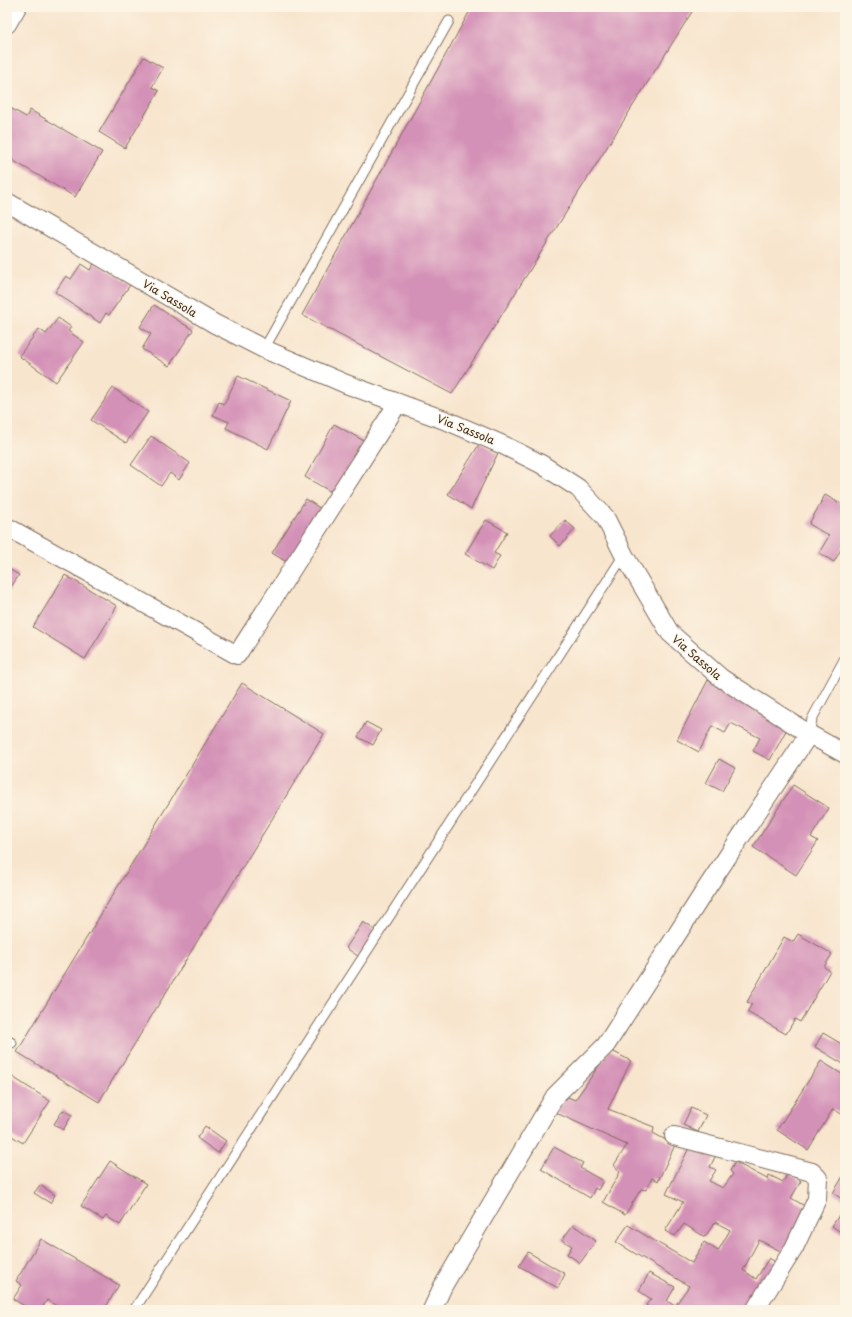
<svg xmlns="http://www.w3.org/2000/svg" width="852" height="1317" viewBox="0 0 852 1317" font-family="'Playpen Sans',sans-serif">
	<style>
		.building { fill: #d491b7 }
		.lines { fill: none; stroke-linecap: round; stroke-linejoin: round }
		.service-casing { stroke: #7d6b5c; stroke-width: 11 }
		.minor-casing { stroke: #7d6b5c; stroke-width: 20 }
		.service { stroke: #fff; stroke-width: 9 }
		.minor { stroke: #fff; stroke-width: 18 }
		.labels { text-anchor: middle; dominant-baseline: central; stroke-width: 3; stroke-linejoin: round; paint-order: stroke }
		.street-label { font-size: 11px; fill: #3b2a1e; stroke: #fcf5e5 }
	</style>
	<rect width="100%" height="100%" fill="#fcf5e5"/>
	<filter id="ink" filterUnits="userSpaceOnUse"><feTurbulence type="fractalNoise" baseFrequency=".025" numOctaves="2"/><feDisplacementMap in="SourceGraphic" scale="8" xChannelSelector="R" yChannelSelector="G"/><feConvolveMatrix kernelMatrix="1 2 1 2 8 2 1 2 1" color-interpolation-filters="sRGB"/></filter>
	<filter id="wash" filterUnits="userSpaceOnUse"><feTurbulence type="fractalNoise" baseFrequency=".012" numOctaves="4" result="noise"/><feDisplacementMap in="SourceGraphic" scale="16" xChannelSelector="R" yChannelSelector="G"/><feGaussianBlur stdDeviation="0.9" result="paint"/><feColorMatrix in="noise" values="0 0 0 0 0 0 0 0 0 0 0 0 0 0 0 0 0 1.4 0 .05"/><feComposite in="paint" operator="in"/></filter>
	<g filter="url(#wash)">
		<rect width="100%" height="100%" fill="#f8e5ce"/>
		<g id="blocks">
			<g class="building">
				<path d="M472 7H695L452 394 302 315Z"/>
				<path d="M144 57 163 68 152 87 159 91 125 148 99 132Z"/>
				<path d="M7 106 26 117 30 110 102 152 75 197 7 157Z"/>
				<path d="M95 262 130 285 109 315 106 313 100 323 55 292 66 276 71 279 81 264 90 270Z"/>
				<path d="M154 305 193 330 169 366 142 349 151 334 140 327Z"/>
				<path d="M58 318 71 327 68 331 84 342 56 382 19 356 39 329 46 334Z"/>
				<path d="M238 376 291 401 268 449 226 428 229 422 213 415 219 402 224 404Z"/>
				<path d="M113 388 148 412 126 443 91 420Z"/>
				<path d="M334 424 364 441 335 494 305 477Z"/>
				<path d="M151 436 190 463 179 480 170 473 161 486 131 465Z"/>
				<path d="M480 443 498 453 471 509 448 494Z"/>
				<path d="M825 495 845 506V542L834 562 819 553 829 536 809 524Z"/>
				<path d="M306 499 324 511 290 564 272 553Z"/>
				<path d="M486 520 507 532 494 553 500 556 492 570 465 554Z"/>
				<path d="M565 520 575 529 560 546 550 536Z"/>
				<path d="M7 568 19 575 7 593Z"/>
				<path d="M65 575 117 606 85 659 33 627Z"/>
				<path d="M708 680 720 687 719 688 789 725 770 760 753 751 760 738 731 723 725 733 712 726 699 752 677 740Z"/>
				<path d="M242 683 324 734 99 1102 17 1052Z"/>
				<path d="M366 722 381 730 373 745 358 737Z"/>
				<path d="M719 759 735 768 722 791 706 783Z"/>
				<path d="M793 785 829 808 811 837 818 841 796 875 753 847Z"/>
				<path d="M363 922 378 932 361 958 346 948Z"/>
				<path d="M798 934 832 954 824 967 830 971 800 1022 795 1019 786 1034 747 1012 752 1004 747 1002 784 937 793 942Z"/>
				<path d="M823 1033 845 1046V1065L815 1047Z"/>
				<path d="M610 1050 631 1061 608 1109 654 1127 653 1133 675 1145 658 1181 652 1178 646 1190 641 1189 625 1215 603 1202 620 1172 614 1165 627 1145 554 1112 568 1097 575 1100Z"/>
				<path d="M821 1061 845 1076V1116L833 1109 808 1150 777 1130Z"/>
				<path d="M11 1076 50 1101 23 1143 7 1133V1082Z"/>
				<path d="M691 1108 706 1115 698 1132 683 1125Z"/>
				<path d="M63 1110 72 1115 63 1130 54 1124Z"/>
				<path d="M205 1126 226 1141 218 1153 197 1138Z"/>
				<path d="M690 1146 716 1155 710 1167 716 1170 709 1181 723 1188 733 1174 730 1171 735 1162 767 1179 769 1175 783 1182 788 1173 801 1181 791 1198 808 1208 786 1254 759 1240 743 1270 756 1279 769 1258 780 1265 751 1310H652L646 1305 651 1299 639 1291 649 1273 675 1287 667 1301 675 1306 689 1286 616 1242 628 1225 692 1263 704 1242 718 1251 730 1230 715 1222 705 1237 684 1224 675 1236 665 1231 683 1202 666 1194Z"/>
				<path d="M554 1147 583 1163 580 1168 603 1181 598 1190 595 1188 590 1198 541 1169Z"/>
				<path d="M110 1161 146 1184 120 1225 106 1216 103 1220 81 1206Z"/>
				<path d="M845 1173V1201L833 1193Z"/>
				<path d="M40 1185 55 1195 50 1203 34 1193Z"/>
				<path d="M845 1206V1235L832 1226Z"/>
				<path d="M573 1225 596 1241 580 1263 567 1254 572 1246 562 1240Z"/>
				<path d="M41 1239 119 1285 104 1310H63L47 1300 41 1310H31L13 1299 22 1285 16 1281Z"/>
				<path d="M528 1252 565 1274 558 1288 519 1266Z"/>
			</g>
		</g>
	</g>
	<g filter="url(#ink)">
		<use href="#blocks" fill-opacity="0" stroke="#7d6b5c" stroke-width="1"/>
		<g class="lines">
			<defs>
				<g id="service">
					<path d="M264 349 449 21"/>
					<path d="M809 734 812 719 845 658"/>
					<path d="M7 1040 12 1043"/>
					<path d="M134 1310 624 555"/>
				</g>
				<g id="minor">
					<path d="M7 24 17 7"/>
					<path d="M7 202 215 324 264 349 346 384 450 422 503 445 541 464 578 488 605 517 624 555 670 633 721 678 809 734 845 754"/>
					<path d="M7 527 237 655 398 403"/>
					<path d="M674 1136 812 1172 818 1178 817 1199 794 1248 755 1310"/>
					<path d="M432 1310 443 1286 555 1096 606 1045 706 889 809 734"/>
				</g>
			</defs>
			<use href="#service" class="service-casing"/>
			<use href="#minor" class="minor-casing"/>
			<use href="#service" class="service"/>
			<use href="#minor" class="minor"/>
		</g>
	</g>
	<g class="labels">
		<g class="street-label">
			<text transform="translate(170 298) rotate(31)">Via Sassola</text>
			<text transform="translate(466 429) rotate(22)">Via Sassola</text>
			<text transform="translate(697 657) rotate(41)">Via Sassola</text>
		</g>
	</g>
	<rect width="852" height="1317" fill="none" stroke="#fcf5e5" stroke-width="24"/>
</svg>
